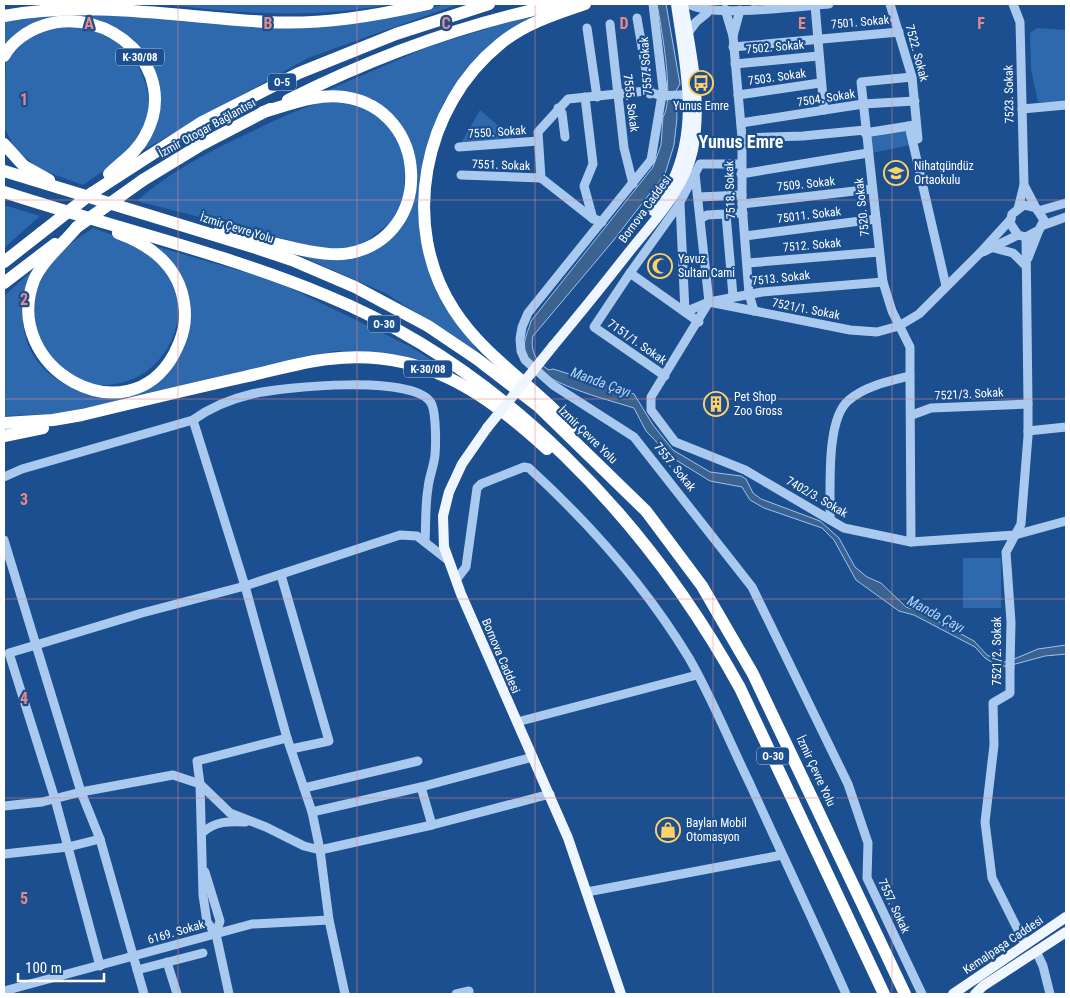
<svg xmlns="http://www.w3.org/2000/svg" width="1070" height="998" viewBox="0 0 1070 998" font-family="'Roboto Condensed',sans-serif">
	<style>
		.green { fill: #2e69ad }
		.water { fill: #3c6290; stroke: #9cc4f0 }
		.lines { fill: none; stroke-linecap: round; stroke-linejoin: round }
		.stream { stroke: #9cc4f0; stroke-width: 2 }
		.minor { stroke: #a9c9ee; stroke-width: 9 }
		.major { stroke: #f0f6ff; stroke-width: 10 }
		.highway { stroke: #fff; stroke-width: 12 }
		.minor-bridge { stroke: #a9c9ee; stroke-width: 9 }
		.major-bridge { stroke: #f0f6ff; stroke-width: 10 }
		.highway-bridge { stroke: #fff; stroke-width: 12 }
		.grid { fill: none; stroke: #e88989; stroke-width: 1; stroke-opacity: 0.55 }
		.labels { text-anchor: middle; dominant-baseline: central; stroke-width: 4.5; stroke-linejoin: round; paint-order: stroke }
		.shield { fill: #1b4f8f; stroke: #bbcadd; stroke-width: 1 }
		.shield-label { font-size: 11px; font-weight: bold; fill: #fff }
		.street-label { font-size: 12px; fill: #fff; stroke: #1b4f8f }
		.poi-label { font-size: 12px; fill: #fff; stroke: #1b4f8f; text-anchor: start }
		.water-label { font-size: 14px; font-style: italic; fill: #b5d3f5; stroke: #1b4f8f }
		.district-label { font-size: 18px; font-weight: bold; fill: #fff; stroke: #1b4f8f }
		.grid-label { font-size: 16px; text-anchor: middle; font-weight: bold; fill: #e88989; stroke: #1b4f8f; stroke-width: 4.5; stroke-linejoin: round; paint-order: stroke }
	</style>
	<rect width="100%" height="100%" fill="#1b4f8f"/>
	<g class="green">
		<path d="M162 4H392C313 19 242 14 162 4Z"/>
		<path d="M447 4H459L308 58 138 153 156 91 131 41 62 17 4 51V21L44 12H99L283 26 392 16Z"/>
		<path d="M536 14 468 67 444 101 429 141 420 208 444 301 479 353 385 293 287 250 321 257 377 247 414 189 393 116 326 91 430 46Z"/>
		<path d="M52 26C63 26 79 24 90 27 134 41 166 96 139 138 126 158 102 171 83 185L39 169 15 148 4 127 6 62 26 39Z"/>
		<path d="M1037 28 1066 30V102H1038L1031 69 1030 33Z"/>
		<path d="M334 99 350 101 384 119 406 156 403 201 391 222 367 241 345 250 319 248 137 201C173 169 216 148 259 128 284 116 307 105 334 99Z"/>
		<path d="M480 110 515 140 460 145Z"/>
		<path d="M905 129 910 145 872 153 871 137Z"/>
		<path d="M4 205 40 216 4 248Z"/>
		<path d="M93 228C112 235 132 241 149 252 206 293 174 385 103 385 92 385 79 384 70 378 58 371 47 356 37 347 36 329 31 309 33 292 36 267 73 241 93 228Z"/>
		<path d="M158 247 276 281 409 346 458 376 426 361 378 352 334 351 59 414 4 416V296L34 269C14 314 19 361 67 385 80 391 109 391 124 393L178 355 180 274Z"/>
		<rect x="963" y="558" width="38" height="50"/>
	</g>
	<path class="water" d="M657 4H666L680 84 676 91 677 118 674 145 665 174 613 241 533 336C530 351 536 362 549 370L553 369 634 394 653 425 673 450 710 472 741 476 746 479 753 493 761 499 820 521 839 538 855 567 867 577 881 583 906 607 921 612 974 641 987 655 999 661 1007 662 1038 649 1066 645V654L1045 656 1008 666H998L985 658 975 647 914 615 899 611 856 580 834 540 822 528 764 508 750 500 742 487 710 481 671 457 646 431 634 408C606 399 542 384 527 358 520 347 528 332 531 321L653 167 661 145 663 117C675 100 661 26 657 4Z"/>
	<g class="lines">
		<path class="stream" d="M752 5 763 4"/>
		<g class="minor">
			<path d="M653 4 663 89 651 160 528 313 522 327 520 339 521 351 525 360 553 385 634 437 752 587 848 784 868 843 867 878 922 994"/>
			<path d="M689 4C710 18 801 6 829 4"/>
			<path d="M890 4 912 77 918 139"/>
			<path d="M1013 4 1020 22 1024 185 1018 209"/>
			<path d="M815 5 824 110"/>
			<path d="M725 9 733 36 742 138V204L749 294 754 311"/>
			<path d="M637 18 650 94"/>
			<path d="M610 24 624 148 633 184"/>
			<path d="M587 28 597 97"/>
			<path d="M688 33 696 22 707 13"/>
			<path d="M733 36 740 10"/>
			<path d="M733 47 899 32"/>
			<path d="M735 64 818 56"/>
			<path d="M738 95 820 83"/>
			<path d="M585 97 593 164 584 186 593 219"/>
			<path d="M558 108 562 113 565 137"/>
			<path d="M1022 109 1066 105"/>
			<path d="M741 123 863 104 915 101"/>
			<path d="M909 126 946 286"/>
			<path d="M865 133 915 125"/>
			<path d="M742 138 803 136 865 130"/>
			<path d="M459 147 538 141"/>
			<path d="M695 174 709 302"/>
			<path d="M741 174 868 153"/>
			<path d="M461 175 541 178"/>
			<path d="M1024 185 1036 208"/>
			<path d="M699 197 742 195"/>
			<path d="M680 203 685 312 709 302 762 292 883 282"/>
			<path d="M742 204 872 189"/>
			<path d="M1024 205 1036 208 1044 220 1039 230 1026 237 1018 235 1010 223 1012 214Z"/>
			<path d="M1038 211 1066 203"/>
			<path d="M726 214 733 296"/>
			<path d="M702 218 707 215 743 213"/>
			<path d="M1011 219 980 253 919 314 899 326 877 332 850 330 709 302 651 397V410L675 442 745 470 844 528 911 542 1015 535 1066 521"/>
			<path d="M602 222 592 218 541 178 538 132 568 99 646 91 662 96 694 94"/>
			<path d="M1041 226 1066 217"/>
			<path d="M745 236 876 219"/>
			<path d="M994 248 1013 253 1025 265"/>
			<path d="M983 252 1018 235"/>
			<path d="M1028 258 1039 230"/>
			<path d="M748 263 879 252"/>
			<path d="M630 273 678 206 700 164H741"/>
			<path d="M665 376 594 327 630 273 699 322"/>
			<path d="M910 376 911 542"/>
			<path d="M912 415 931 408 1028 404 1026 237"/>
			<path d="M193 420 245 586 287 738 312 812 320 850 329 920 345 994"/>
			<path d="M1028 431 1066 427"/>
			<path d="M4 477 22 469 193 420C211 407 231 399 252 394 282 387 420 373 432 405 436 415 436 444 435 455 434 466 429 477 428 488 425 506 426 524 425 542"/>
			<path d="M830 520C831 491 825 419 849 400 865 386 890 381 910 376V347L892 311 883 282 861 82 912 77"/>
			<path d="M4 540 36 645 142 613 245 586 400 535 417 536 449 561"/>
			<path d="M281 575 329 741 291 749"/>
			<path d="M456 580 466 567 477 488 481 484 524 467 529 468C589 523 646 587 689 658 712 698 730 743 750 784 782 854 815 924 846 994"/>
			<path d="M1010 667V693L993 703 994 745 985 822 992 878 1025 944"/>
			<path d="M517 722 697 675"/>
			<path d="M421 787 432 825"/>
			<path d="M304 788 418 761"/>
			<path d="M4 806 42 802 81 792 173 775 200 784 230 813 266 827 304 846 320 850 432 825 550 794"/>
			<path d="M312 812 421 787 533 757"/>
			<path d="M202 833C215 821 229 821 246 822"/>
			<path d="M4 854 68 847 100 839"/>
			<path d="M205 872 220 921 216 934"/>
			<path d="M587 892 782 855"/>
			<path d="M1036 951 1043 966 1050 994"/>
			<path d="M167 962 177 994"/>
			<path d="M100 966 55 799 9 653 36 645 81 792 100 839 144 994"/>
			<path d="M137 970 203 953"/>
			<path d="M4 991 252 924 329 920"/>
			<path d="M229 994 216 934 207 922 203 895 200 784 197 761 287 738"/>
			<path d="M456 994 469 991V994"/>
		</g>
		<g class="major">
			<path d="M653 211C659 201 668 192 672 182 700 124 684 63 676 4"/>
			<path d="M553 346C579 315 604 284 629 252 653 222 685 189 693 150 703 101 691 52 683 4"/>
			<path d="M487 428 462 464 449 492 443 516 444 547 461 594 568 838 621 994"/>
			<path d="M953 994 1066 917"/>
			<path d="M975 994 983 986 1066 932"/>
		</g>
		<g class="highway">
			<path d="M4 16C89 0 181 17 267 22 322 25 375 16 428 4"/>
			<path d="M4 56C12 42 27 31 42 26 109 3 182 70 145 136 136 153 122 161 109 174"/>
			<path d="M288 100C374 57 468 22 562 4"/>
			<path d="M4 144 24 166 49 180"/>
			<path d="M4 171 259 249 292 260 355 287 428 326 477 359 538 406 646 511 702 586 753 674 905 994"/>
			<path d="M143 180 199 146 270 109"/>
			<path d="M4 192C111 227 221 252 325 295 504 368 648 521 740 688L884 994"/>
			<path d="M92 193 202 122 299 73 396 34 489 4"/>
			<path d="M77 227C63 244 43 260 34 280 0 369 128 439 174 354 183 337 187 322 184 303 179 267 151 245 118 233"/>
			<path d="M220 230C253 236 321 260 350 253 435 236 430 109 344 97 317 93 288 105 263 112"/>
			<path d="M4 262 41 233"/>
			<path d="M4 283 55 244"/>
			<path d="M4 423 53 420 82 415C136 402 190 389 244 377 272 371 300 362 329 359 420 348 483 390 547 449"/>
			<path d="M571 427C533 385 485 358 454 310 399 226 423 106 500 44 524 24 555 14 585 4"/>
			<path d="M4 436 43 428"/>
		</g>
		<path class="minor-bridge" d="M1010 667 1011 622 1006 552 1021 524 1028 436V404"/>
		<path class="major-bridge" d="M487 428 553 346"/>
		<g class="highway-bridge">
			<path d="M77 227 143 180"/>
			<path d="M41 233 92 193"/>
		</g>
	</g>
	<path class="grid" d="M178 4V994M357 4V994M535 4V994M713 4V994M892 4V994M4 200H1066M4 399H1066M4 599H1066M4 798H1066"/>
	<defs>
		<symbol id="bus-ring" viewBox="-11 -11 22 22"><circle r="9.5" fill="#1b4f8f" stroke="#ffd166" stroke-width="1.5"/><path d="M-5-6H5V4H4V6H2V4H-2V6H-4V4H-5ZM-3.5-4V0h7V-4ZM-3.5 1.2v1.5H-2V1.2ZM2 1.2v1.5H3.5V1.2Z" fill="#ffd166"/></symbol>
		<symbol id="school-ring" viewBox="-11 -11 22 22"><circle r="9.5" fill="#1b4f8f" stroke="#ffd166" stroke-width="1.5"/><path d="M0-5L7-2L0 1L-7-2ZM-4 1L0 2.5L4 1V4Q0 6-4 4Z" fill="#ffd166"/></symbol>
		<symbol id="mosque-ring" viewBox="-11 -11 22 22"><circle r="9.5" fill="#1b4f8f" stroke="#ffd166" stroke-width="1.5"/><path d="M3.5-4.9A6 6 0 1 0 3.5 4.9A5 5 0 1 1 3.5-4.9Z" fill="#ffd166"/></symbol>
		<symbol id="building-ring" viewBox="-11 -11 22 22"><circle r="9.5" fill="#1b4f8f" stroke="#ffd166" stroke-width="1.5"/><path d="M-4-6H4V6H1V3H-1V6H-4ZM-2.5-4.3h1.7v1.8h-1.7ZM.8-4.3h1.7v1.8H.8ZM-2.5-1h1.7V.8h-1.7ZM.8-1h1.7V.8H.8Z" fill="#ffd166"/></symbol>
		<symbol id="shop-ring" viewBox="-11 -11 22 22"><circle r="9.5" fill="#1b4f8f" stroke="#ffd166" stroke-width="1.5"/><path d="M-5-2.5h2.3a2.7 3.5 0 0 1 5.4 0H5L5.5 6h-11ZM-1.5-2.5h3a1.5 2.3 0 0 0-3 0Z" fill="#ffd166"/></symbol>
	</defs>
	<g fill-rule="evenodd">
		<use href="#bus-ring" x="687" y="69" width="28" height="28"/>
		<use href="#school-ring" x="882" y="159" width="28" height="28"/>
		<use href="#mosque-ring" x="646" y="252" width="28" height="28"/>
		<use href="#building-ring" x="702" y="390" width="28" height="28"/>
		<use href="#shop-ring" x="654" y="816" width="28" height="28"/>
	</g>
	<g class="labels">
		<g class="shield">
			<rect x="116" y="48.5" width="48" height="17" rx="4"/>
			<rect x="268" y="73.5" width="28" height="17" rx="4"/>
			<rect x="368" y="315.5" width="32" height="17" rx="4"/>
			<rect x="404" y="360.5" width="48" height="17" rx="4"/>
			<rect x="757" y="747.5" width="32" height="17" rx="4"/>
		</g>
		<g class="shield-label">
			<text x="140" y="57">K-30/08</text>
			<text x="282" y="82">O-5</text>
			<text x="384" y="324">O-30</text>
			<text x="428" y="369">K-30/08</text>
			<text x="773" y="756">O-30</text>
		</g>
		<g class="street-label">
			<text transform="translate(860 22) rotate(-5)">7501. Sokak</text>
			<text transform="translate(775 47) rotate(-5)">7502. Sokak</text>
			<text transform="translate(917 53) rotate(75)">7522. Sokak</text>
			<text transform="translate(646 66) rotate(-94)">7557. Sokak</text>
			<text transform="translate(777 77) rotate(-8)">7503. Sokak</text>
			<text transform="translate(1009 94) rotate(-91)">7523. Sokak</text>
			<text transform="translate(826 98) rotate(-9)">7504. Sokak</text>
			<text transform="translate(631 103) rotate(83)">7555. Sokak</text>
			<text transform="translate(207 128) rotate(-29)">İzmir Otogar Bağlantısı</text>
			<text transform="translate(497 132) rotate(-4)">7550. Sokak</text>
			<text transform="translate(501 165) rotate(2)">7551. Sokak</text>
			<text transform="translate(806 184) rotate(-6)">7509. Sokak</text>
			<text transform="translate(730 190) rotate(-92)">7518. Sokak</text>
			<text transform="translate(862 207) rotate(-96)">7520. Sokak</text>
			<text transform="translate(645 209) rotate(-54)">Bornova Caddesi</text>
			<text transform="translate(809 215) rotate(-7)">75011. Sokak</text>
			<text transform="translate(237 228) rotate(17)">İzmir Çevre Yolu</text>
			<text transform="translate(812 245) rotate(-5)">7512. Sokak</text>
			<text transform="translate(781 278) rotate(-6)">7513. Sokak</text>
			<text transform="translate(806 309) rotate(11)">7521/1. Sokak</text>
			<text transform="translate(637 342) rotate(35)">7151/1. Sokak</text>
			<text transform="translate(969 394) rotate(-3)">7521/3. Sokak</text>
			<text transform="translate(588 435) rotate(44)">İzmir Çevre Yolu</text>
			<text transform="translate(675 467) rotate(51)">7557. Sokak</text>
			<text transform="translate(817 497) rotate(30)">7402/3. Sokak</text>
			<text transform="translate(997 651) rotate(-90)">7521/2. Sokak</text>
			<text transform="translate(501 656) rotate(67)">Bornova Caddesi</text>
			<text transform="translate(816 771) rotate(65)">İzmir Çevre Yolu</text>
			<text transform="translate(894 906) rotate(65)">7557. Sokak</text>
			<text transform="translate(176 932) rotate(-16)">6169. Sokak</text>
			<text transform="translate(1003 945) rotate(-34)">Kemalpaşa Caddesi</text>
		</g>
		<g class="poi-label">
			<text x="701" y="106" text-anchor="middle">Yunus Emre</text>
			<text x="914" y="166">Nihatgündüz<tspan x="914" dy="14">Ortaokulu</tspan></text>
			<text x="678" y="259">Yavuz<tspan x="678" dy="14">Sultan Cami</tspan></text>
			<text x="734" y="397">Pet Shop<tspan x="734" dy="14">Zoo Gross</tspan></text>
			<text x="686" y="823">Baylan Mobil<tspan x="686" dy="14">Otomasyon</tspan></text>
		</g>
		<g class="water-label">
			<text transform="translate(601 382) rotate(20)">Manda Çayı</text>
			<text transform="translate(936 614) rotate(28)">Manda Çayı</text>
		</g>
		<g class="district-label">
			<text x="741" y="141">Yunus Emre</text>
		</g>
	</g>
	<g class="grid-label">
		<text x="89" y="29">A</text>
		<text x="268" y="29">B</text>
		<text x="446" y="29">C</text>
		<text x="624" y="29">D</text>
		<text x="802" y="29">E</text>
		<text x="981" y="29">F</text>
		<text x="24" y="105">1</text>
		<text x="24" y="305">2</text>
		<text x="24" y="505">3</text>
		<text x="24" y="704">4</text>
		<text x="24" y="904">5</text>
	</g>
	<rect width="1070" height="998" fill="none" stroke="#ffffff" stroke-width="10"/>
	<path d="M18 973v8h86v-8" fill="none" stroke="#ffffff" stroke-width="2.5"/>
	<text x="25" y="973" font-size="15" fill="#ffffff" stroke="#1b4f8f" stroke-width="4" paint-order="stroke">100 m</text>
</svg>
